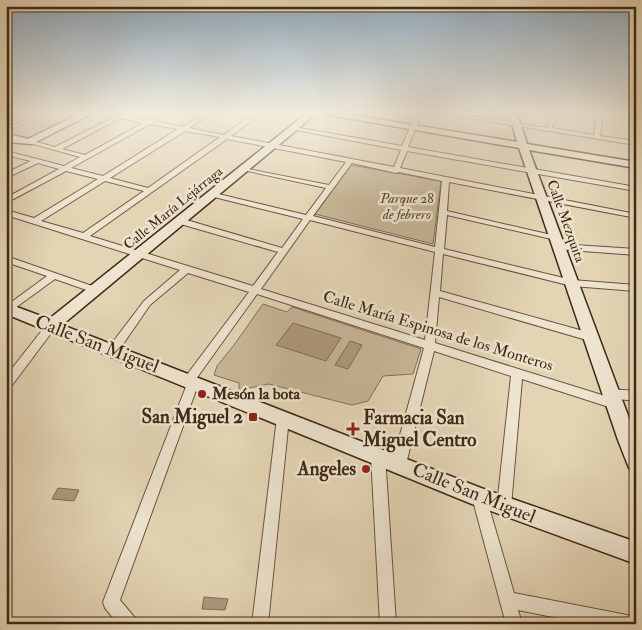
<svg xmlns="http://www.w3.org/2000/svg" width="642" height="630" viewBox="0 0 642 630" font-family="'IM FELL Double Pica',serif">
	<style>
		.green { fill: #c7b799; stroke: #847058 }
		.water { fill: #ac9a7e; stroke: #816d54 }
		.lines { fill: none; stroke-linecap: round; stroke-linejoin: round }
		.street-casing { stroke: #69543e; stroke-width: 2 }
		.secondary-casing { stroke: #402a16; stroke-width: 3 }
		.street { fill: #ede3ce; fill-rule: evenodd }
		.secondary { fill: #ede3ce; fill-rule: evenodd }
		.tram { stroke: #402a16; stroke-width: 1 }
		.poi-dot { fill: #8f2418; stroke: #ede3ce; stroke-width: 2 }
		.labels { text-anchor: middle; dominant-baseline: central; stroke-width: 5; stroke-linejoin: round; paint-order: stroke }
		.far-park-label { font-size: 14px; font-style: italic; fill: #5b4630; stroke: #ede3ce }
		.far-street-label { font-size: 14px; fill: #402a16; stroke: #ede3ce }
		.street-label { font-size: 16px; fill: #402a16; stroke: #ede3ce }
		.poi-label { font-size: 16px; font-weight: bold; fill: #402a16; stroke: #ede3ce; text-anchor: start }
		.near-street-label { font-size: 19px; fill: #402a16; stroke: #ede3ce }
		.near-poi-label { font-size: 19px; font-weight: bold; fill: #402a16; stroke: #ede3ce; text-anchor: end }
	</style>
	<rect width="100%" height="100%" fill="#e3d4b4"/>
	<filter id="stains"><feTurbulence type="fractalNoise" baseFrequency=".004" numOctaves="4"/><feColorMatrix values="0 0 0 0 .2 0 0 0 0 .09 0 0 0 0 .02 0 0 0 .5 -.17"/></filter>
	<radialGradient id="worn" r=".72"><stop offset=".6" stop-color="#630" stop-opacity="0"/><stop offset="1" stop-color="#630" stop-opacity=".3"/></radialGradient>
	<g class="green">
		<path d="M48 113H84C63 123 35 144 12 135L10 131 13 129Z"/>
		<path d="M351 165 441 181 433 244 315 214Z"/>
		<path d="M263 304 287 312 292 307 421 349 413 374 383 376 368 401 352 405 269 384 239 390V383L214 375 217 366 234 345Z"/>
	</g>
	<g class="water">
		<path d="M293 323 341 338 326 361 276 345Z"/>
		<path d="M350 341 362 345 348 369 335 365Z"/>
		<path d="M58 488 79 490 74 501 52 499Z"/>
		<path d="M204 597 228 599 225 610 202 609Z"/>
	</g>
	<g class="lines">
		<defs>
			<g id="street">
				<path d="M100 113H114L148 120 160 113H168L154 121 183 127 204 113H212L189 128 224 135 255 113H262L231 136 394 167 401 150 291 129 294 127 402 146 416 113H422L408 147 636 187V191L407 151 400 168 636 214V218L449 182 447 211 556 236 560 238 556 240 447 215 444 249 572 280 636 285V291L572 286 443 254 440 291 594 334 595 337 590 341 439 297 435 343 605 396 603 393 605 390 609 389 636 391V401L609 398 616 400 618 403 616 406 612 408 522 379 511 506 509 511 504 513 499 511 497 506 511 376 434 351 406 464 404 468 399 470 394 468 392 464 424 348 257 294 196 379 199 382 120 600 135 618 137 624H118L105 608 103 602 187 384 183 380 249 292 188 273 150 305 117 353H109L108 350 109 347 144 301 180 270 6 215V210L34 218 98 179 66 171 6 203V198L59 169 38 163 6 178V173L31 161 6 155V151L64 166 80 157 26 142 29 140 55 147 114 117ZM120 118 143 123 85 155 62 149ZM150 124 178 129 103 176 71 168ZM185 131 220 137 148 188 110 178ZM227 139 346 162 329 185 243 168V170L326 188 306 215 210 192V196L303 219 282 248 183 219H177V223L278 252 253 286 90 236ZM352 163 396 173 399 172 442 181 435 247 313 216ZM105 181 144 191 83 233 41 221ZM310 220 435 252 425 340 261 289Z"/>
				<path d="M437 113H454L547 128 551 113H557L552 128 594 135 597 113H603L600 136 636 141V145Z"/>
				<path d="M559 244 636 249V255L556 249V245Z"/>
				<path d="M6 256 98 288 100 290 95 293 55 279 11 311 6 312V306L47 276 6 262Z"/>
				<path d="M51 323 56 326 55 328 10 388 6 389V376L47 324Z"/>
				<path d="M283 413 287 415 289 418 268 624H252L277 418 279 415Z"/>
				<path d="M378 449 383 451 385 455 396 624H380L371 455 373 451Z"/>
				<path d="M479 491 484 492 486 497 514 593 632 616 636 617V624H588L518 610 522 624H506L472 497 474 492Z"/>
			</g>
			<g id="secondary">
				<path d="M14 113H26L6 123V117Z"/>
				<path d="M81 113H93L32 144 6 142V136L12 135 28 139Z"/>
				<path d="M307 113H317L62 325 481 488 636 542V564L472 504 6 314V303L49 319Z"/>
				<path d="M318 113H340L517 142 509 113H517L527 144 636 162V168L529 150 636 437V470L629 468 618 440 519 148Z"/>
			</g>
		</defs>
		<use href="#street" class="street-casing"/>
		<use href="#secondary" class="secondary-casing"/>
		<use href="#street" class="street"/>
		<use href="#secondary" class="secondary"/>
		<path class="tram" d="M6 128 38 113"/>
	</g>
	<linearGradient id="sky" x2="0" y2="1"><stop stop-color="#90aabe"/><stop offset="0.56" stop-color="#f2ecdd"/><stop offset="1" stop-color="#f2ecdd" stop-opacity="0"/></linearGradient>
	<rect width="642" height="202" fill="url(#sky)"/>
	<g class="poi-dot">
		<circle cx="202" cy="394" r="5"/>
		<rect x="248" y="412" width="10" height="10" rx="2.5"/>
		<path d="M350.5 421.5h5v5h5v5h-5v5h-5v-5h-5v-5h5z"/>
		<circle cx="366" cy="469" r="5"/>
	</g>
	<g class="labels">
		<g class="far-park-label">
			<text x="407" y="198">Parque 28<tspan x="407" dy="16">de febrero</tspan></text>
		</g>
		<g class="far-street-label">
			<text transform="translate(173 208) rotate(-39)">Calle María Lejárraga</text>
			<text transform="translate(566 221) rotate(70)">Calle Mezquita</text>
		</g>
		<g class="street-label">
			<text transform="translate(438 331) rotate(17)">Calle María Espinosa de los Monteros</text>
		</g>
		<g class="poi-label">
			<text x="212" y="394">Mesón la bota</text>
		</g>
		<g class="near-street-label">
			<text transform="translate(97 344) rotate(21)">Calle San Miguel</text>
			<text transform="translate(474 493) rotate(22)">Calle San Miguel</text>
		</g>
		<g class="near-poi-label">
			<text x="243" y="417">San Miguel 2</text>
			<text x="363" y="418" text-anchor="start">Farmacia San<tspan x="363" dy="22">Miguel Centro</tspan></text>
			<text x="356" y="469">Angeles</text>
		</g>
	</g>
	<rect width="642" height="630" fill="none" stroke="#e3d4b4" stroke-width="25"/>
	<rect x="8" y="8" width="627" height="615" fill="none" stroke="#402a16" stroke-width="2.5"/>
	<rect x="12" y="12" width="617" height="605" fill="none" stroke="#402a16"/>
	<rect width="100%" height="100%" filter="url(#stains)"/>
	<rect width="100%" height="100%" fill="url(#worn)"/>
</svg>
